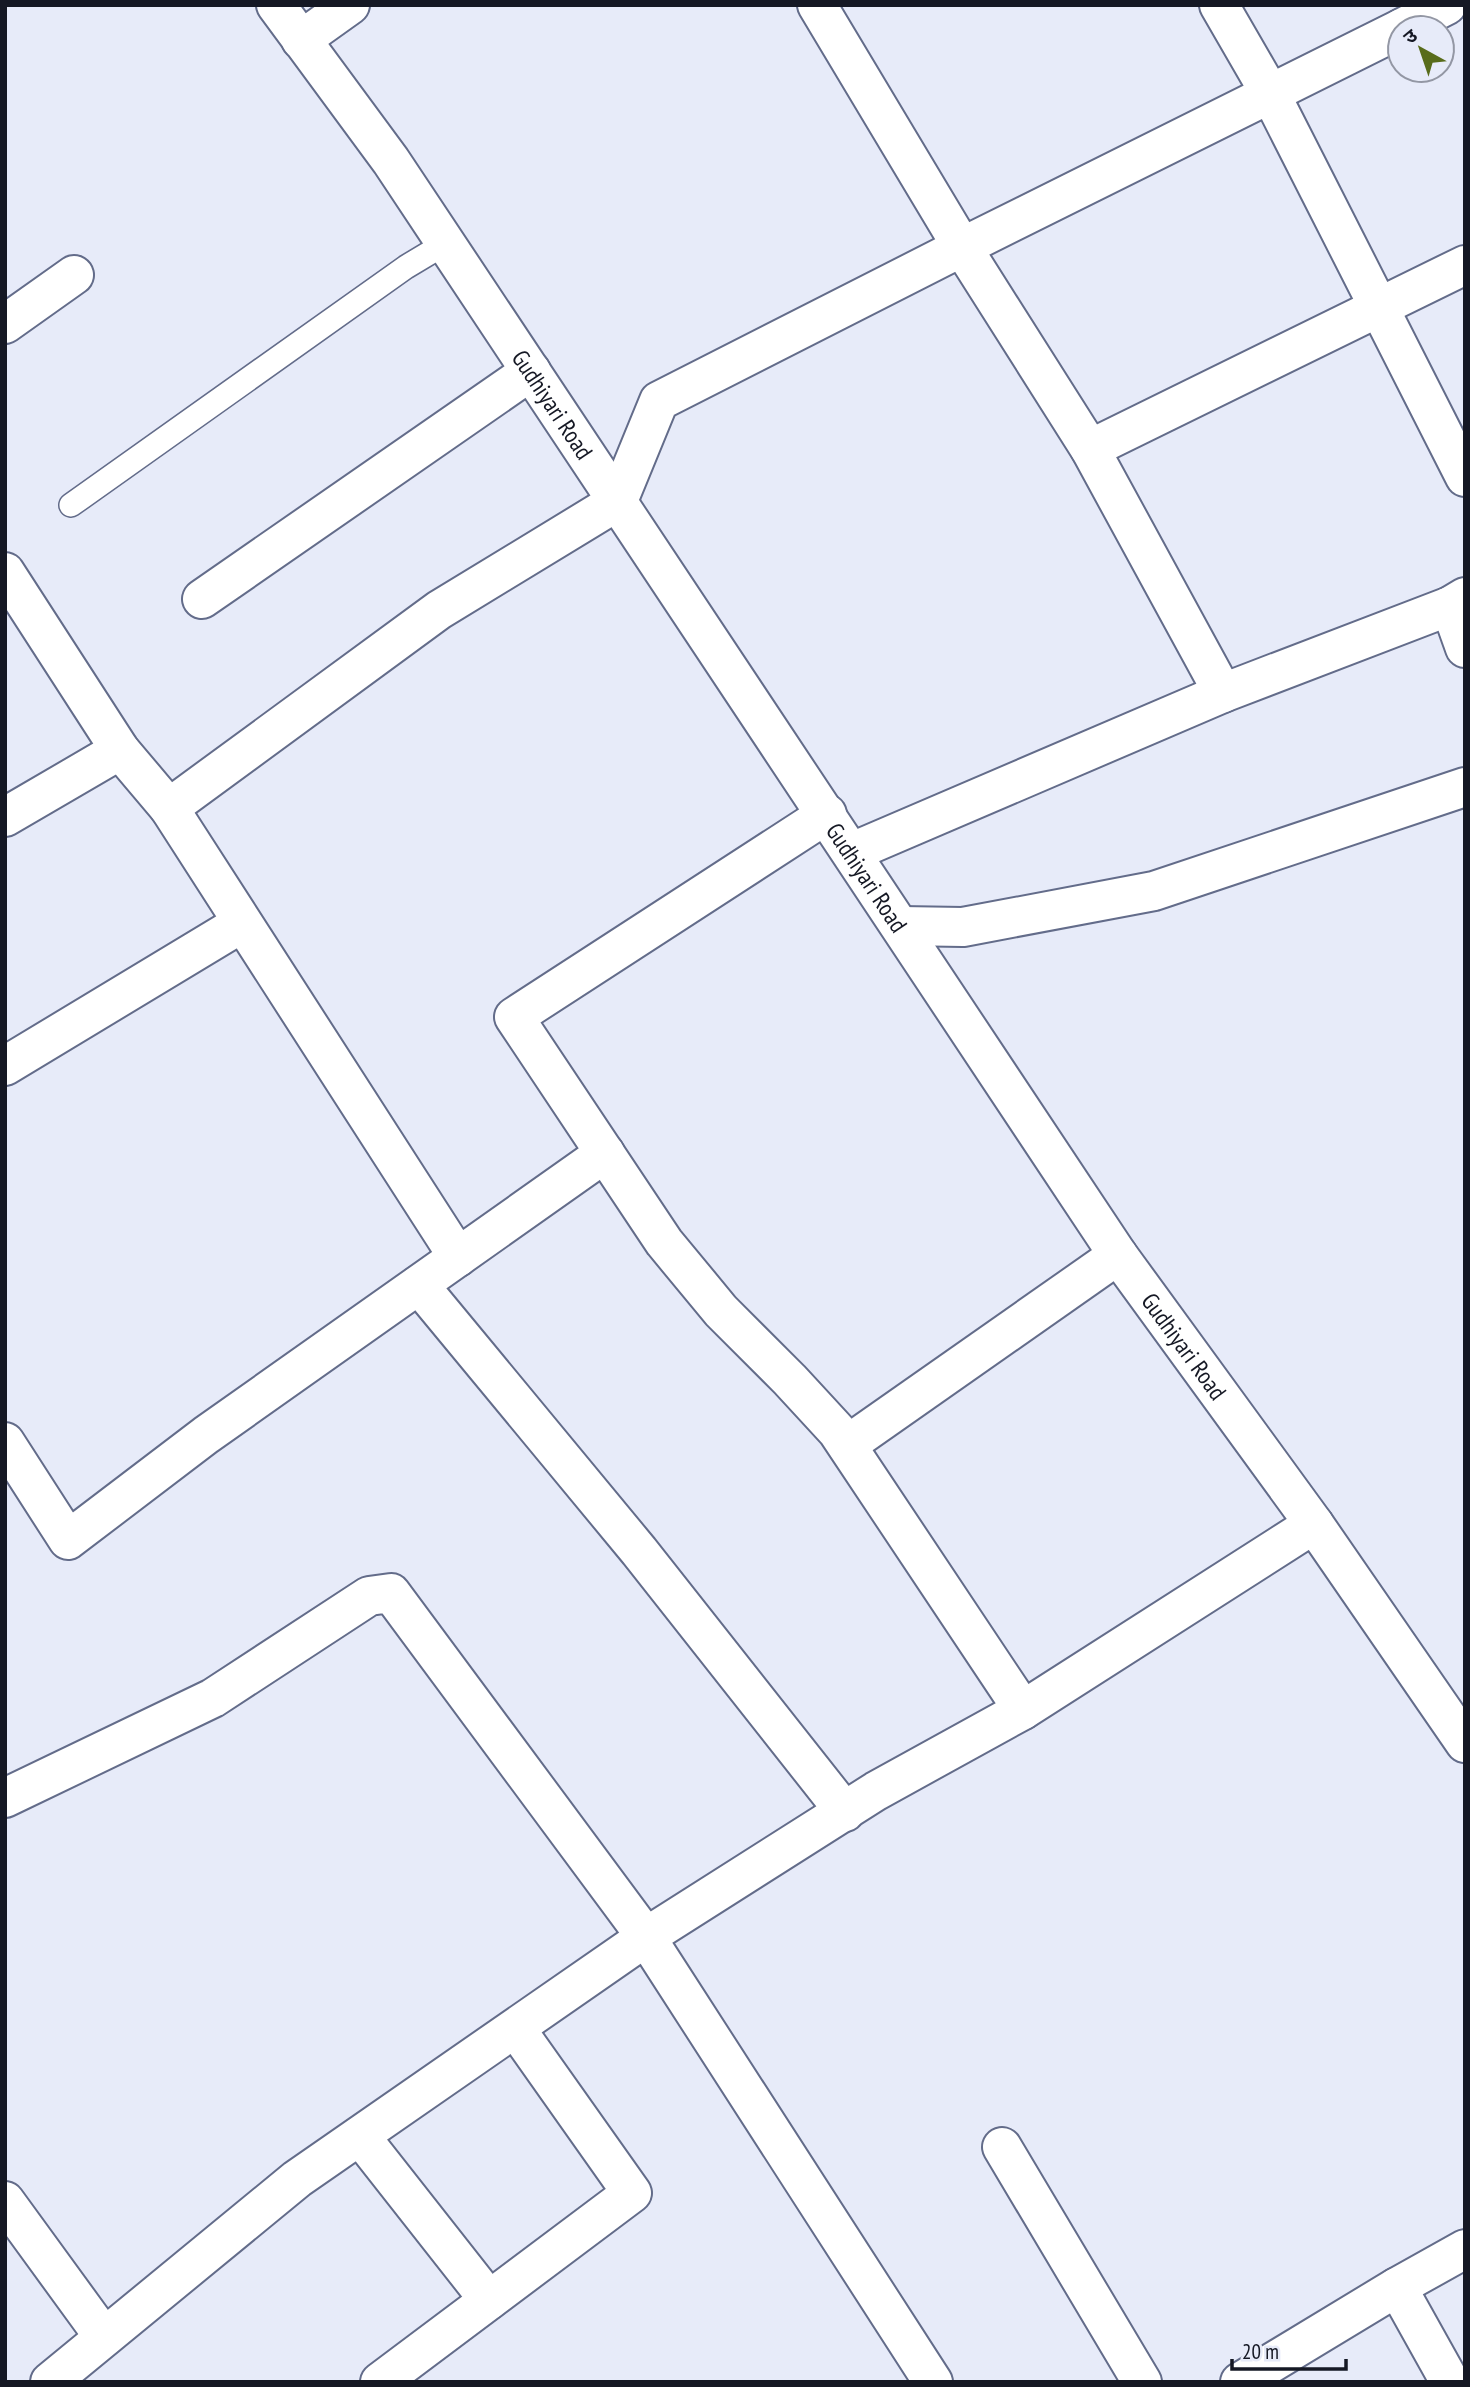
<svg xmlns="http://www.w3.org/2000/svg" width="1470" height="2387" viewBox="0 0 1470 2387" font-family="'PT Sans Narrow','Noto Sans Devanagari',sans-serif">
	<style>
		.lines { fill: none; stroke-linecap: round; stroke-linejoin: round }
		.service-casing { stroke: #636c8a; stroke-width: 26 }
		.minor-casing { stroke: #636c8a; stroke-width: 42 }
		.tertiary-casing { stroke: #636c8a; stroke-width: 42 }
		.service { stroke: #fff; stroke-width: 23 }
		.minor { stroke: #fff; stroke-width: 38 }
		.tertiary { stroke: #fff; stroke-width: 38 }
		.labels { text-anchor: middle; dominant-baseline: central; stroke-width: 7; stroke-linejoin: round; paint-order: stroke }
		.street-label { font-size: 24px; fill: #151824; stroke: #e7ebf9 }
	</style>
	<rect width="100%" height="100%" fill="#e7ebf9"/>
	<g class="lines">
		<defs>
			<path id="service" d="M71 505 406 267 446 243"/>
			<g id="minor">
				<path d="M817 5 962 247 1090 449 1223 693"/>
				<path d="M1219 5 1271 95 1465 477"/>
				<path d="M1402 28 1447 5"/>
				<path d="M301 40 350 5"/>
				<path d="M5 324 74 275"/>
				<path d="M1090 449 1465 265"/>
				<path d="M5 572 120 750 169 808 458 1257"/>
				<path d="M202 599 531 371"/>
				<path d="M1450 606 1465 648"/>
				<path d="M169 808 439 610 618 501 659 401 962 247 1400 29"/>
				<path d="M827 814 514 1017 664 1242 721 1311 790 1380 837 1431 1023 1710"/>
				<path d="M5 817 120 750"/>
				<path d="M852 852 1223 693 1450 606 1465 597"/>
				<path d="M901 926 963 927 1154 891 1465 787"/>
				<path d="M5 1066 242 923"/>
				<path d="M419 1285 639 1551 845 1812"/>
				<path d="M5 1442 68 1540 206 1435 605 1153"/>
				<path d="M847 1445 1118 1255"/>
				<path d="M5 1798 213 1698 369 1596 391 1593 646 1937 933 2382"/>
				<path d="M360 2136 489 2300"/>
				<path d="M1002 2147 1142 2382"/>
				<path d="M5 2201 104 2337"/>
				<path d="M1397 2287 1450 2382"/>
				<path d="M50 2382 297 2179 646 1937 876 1791 1023 1710 1314 1524"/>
				<path d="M380 2382 632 2193 516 2029"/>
				<path d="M1240 2382 1397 2287 1465 2249"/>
			</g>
			<g id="tertiary">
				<path id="s1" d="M276 5 391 161 1118 1255 1314 1524 1465 1743"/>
			</g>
		</defs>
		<use href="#service" class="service-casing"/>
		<use href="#minor" class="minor-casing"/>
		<use href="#tertiary" class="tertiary-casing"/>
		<use href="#service" class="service"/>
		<use href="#minor" class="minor"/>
		<use href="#tertiary" class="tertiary"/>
	</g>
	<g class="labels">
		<g class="street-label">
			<text stroke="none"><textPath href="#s1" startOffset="486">Gudhiyari Road</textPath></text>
			<text stroke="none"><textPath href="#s1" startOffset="1054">Gudhiyari Road</textPath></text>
			<text stroke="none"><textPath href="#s1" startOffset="1620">Gudhiyari Road</textPath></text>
		</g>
	</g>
	<rect width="1470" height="2387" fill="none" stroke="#151824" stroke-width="14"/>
	<g transform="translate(1421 49) rotate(320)"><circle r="33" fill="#e7ebf9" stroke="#9397a4" stroke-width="2"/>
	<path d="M0-5L12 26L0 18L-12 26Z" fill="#586c1b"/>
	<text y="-10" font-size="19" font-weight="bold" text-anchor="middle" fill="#151824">उ</text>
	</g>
	<path d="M1232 2359v10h114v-10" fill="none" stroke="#151824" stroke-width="3.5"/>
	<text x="1242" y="2359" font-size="21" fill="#151824" stroke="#e7ebf9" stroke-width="5" paint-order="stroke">20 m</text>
</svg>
